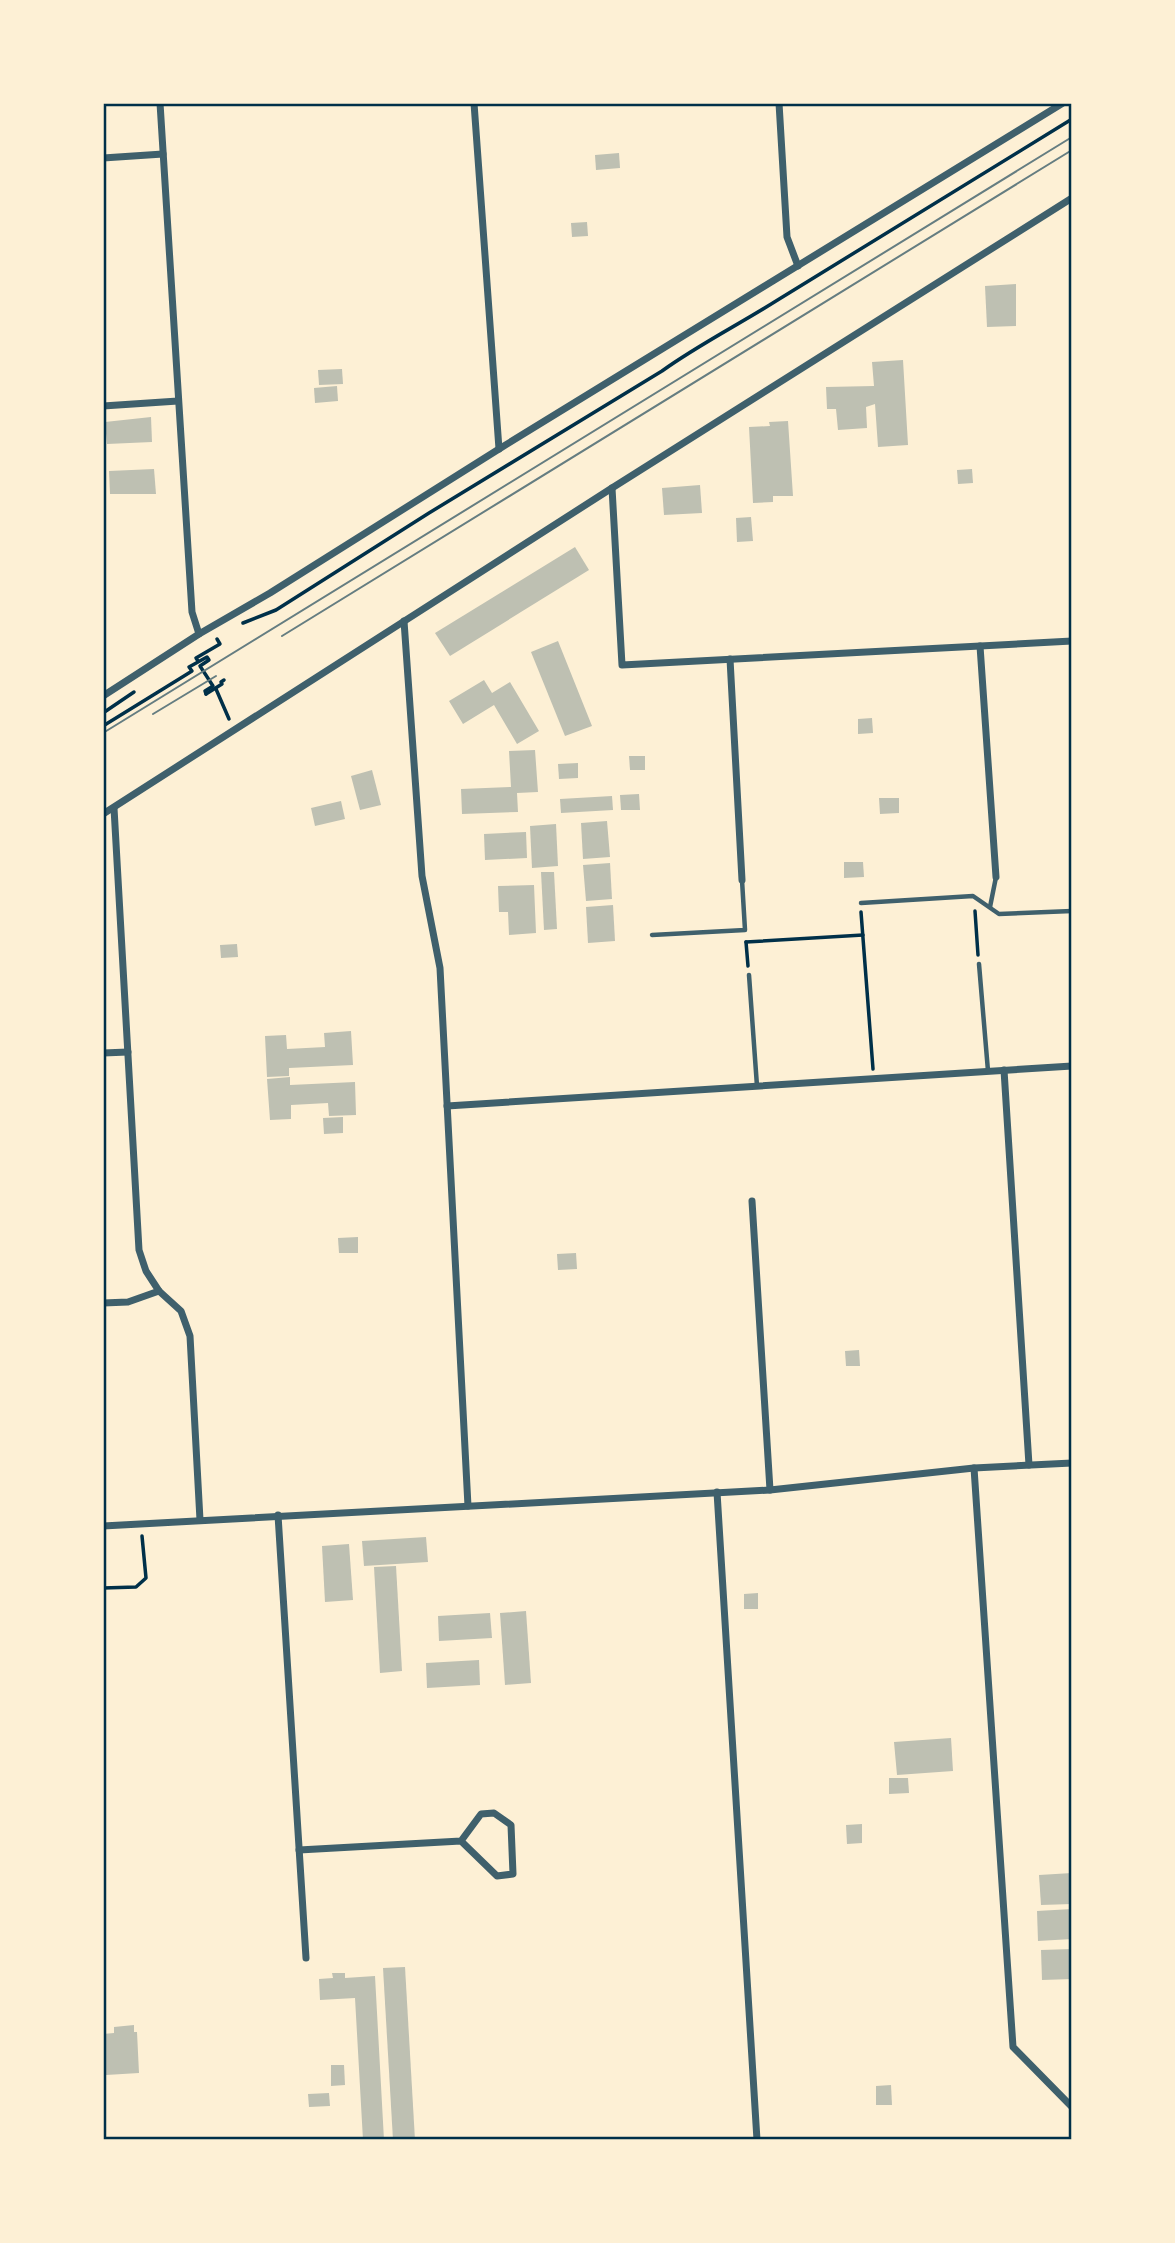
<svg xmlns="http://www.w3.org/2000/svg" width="1175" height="2243" viewBox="0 0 1175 2243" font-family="Raleway,sans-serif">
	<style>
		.building { fill: #bec0b2 }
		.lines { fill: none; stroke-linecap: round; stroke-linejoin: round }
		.path { stroke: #003049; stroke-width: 3.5 }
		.service { stroke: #3f606c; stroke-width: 4.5 }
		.minor { stroke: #3f606c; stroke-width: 7 }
		.tram { stroke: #657d81; stroke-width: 2 }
		.neatline { fill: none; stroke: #003049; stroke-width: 2.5 }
	</style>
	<rect width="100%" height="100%" fill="#fdf0d5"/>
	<g class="building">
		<path d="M619 153 620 168 596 170 595 155Z"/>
		<path d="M587 222 588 236 572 237 571 223Z"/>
		<path d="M1016 284V326L987 327 985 286Z"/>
		<path d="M903 360 908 445 878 447 875 404 866 407 867 428 838 430 836 409H827L826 387 874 386 872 362Z"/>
		<path d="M342 369 343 384 319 385 318 370Z"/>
		<path d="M337 386 338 401 315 403 314 388Z"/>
		<path d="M151 417 152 442 107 444 105 422Z"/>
		<path d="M788 421 793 496H773V502L753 503 749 427 770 426 769 422Z"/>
		<path d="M154 469 156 494H110L109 471Z"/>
		<path d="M972 469 973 483 958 484 957 470Z"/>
		<path d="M700 485 702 513 664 515 662 488Z"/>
		<path d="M751 517 753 541 737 542 736 518Z"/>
		<path d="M575 547 589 570 450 656 435 633Z"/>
		<path d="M558 641 592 726 565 736 531 652Z"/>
		<path d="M484 680 492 693 510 682 539 731 517 744 494 705 463 724 449 701Z"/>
		<path d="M872 718 873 733 858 734V719Z"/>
		<path d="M535 750 538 792 517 793 518 812 462 814 461 789 511 787 509 751Z"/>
		<path d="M629 756H645V770H630Z"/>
		<path d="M578 763V778L559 779 558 764Z"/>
		<path d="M372 770 381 805 360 810 351 776Z"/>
		<path d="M639 794 640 810H621L620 795Z"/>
		<path d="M612 796 613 810 561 813 560 799Z"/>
		<path d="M879 798H899V813L880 814Z"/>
		<path d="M341 801 345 819 315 826 311 808Z"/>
		<path d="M607 821 610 857 583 859 581 823Z"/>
		<path d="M556 824 558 866 532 868 530 826Z"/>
		<path d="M526 832 527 858 485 860 484 834Z"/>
		<path d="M844 862H863L864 877 844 878Z"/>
		<path d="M610 863 612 899 586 901 583 865Z"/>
		<path d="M541 872H554L557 929 544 930Z"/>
		<path d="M534 885 536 933 509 935 508 912H499L498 886Z"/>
		<path d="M613 905 615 941 588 943 586 907Z"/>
		<path d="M237 944 238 957 221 958 220 945Z"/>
		<path d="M351 1031 353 1065 289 1068V1076L267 1077 265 1036 286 1035 287 1049 325 1047 324 1033Z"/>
		<path d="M290 1077V1085L355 1082 356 1115 329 1116 328 1103 291 1105V1119L270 1120 267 1079Z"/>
		<path d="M343 1117V1133L324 1134 323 1118Z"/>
		<path d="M358 1237V1253H339L338 1238Z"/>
		<path d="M576 1253 577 1269 558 1270 557 1254Z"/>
		<path d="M859 1350 860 1366H846L845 1351Z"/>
		<path d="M426 1537 428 1562 364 1566 362 1541Z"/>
		<path d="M349 1544 353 1600 325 1602 322 1546Z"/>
		<path d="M396 1566 402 1671 380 1673 374 1567Z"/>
		<path d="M758 1593V1609H744V1594Z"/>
		<path d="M526 1611 531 1683 505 1685 500 1613Z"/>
		<path d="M490 1613 492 1638 439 1641 438 1616Z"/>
		<path d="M479 1660 480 1685 427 1688 426 1663Z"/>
		<path d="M951 1738 953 1771 897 1775 894 1742Z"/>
		<path d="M889 1778H908L909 1793 889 1794Z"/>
		<path d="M862 1824V1843L847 1844 846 1825Z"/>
		<path d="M1072 1873V1904L1041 1905 1039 1875Z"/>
		<path d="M1072 1909V1939L1038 1941 1037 1911Z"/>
		<path d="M1072 1949V1979L1042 1980 1041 1950Z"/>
		<path d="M405 1967 415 2140H393L383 1968Z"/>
		<path d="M332 1973H345V1978L375 1976 384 2140H363L355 1998 320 2000 319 1979 333 1978Z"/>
		<path d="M134 2025V2032H137L139 2073 106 2075 103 2034 114 2033V2027Z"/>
		<path d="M331 2065H344L345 2085 331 2086Z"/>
		<path d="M891 2085 892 2105H876V2086Z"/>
		<path d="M329 2093 330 2106 309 2107 308 2094Z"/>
	</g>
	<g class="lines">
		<g class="path">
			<path d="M243 623 276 610 429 513 662 371C698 345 738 325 776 301 874 240 973 180 1072 119"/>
			<path d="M198 661 196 658 220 644 217 639"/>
			<path d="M216 689 229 719"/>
			<path d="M206 694 222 684 221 682 224 680"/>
			<path d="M103 713 134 692"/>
			<path d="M103 726 184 676 192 671 189 667 207 657 209 660 200 666 213 686 205 691 206 694"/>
			<path d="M975 911 978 955"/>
			<path d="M861 912 873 1069"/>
			<path d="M746 942 863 935"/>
			<path d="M746 942 748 966"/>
			<path d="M103 1588 136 1587 146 1578 142 1536"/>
		</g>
		<g class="service">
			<path d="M861 903 973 896 999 914 1072 911"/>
			<path d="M990 907 996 877"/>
			<path d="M652 935 745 930 742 880"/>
			<path d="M979 964 988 1071"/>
			<path d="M749 975 757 1086"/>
		</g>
		<g class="minor">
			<path d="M160 103 192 612 199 634"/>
			<path d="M474 103 499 449"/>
			<path d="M779 103 787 237 798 266"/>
			<path d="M103 158 163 154"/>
			<path d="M103 406 178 401"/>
			<path d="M612 488 622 665 1072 641"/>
			<path d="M404 621 422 876 440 968 468 1506"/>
			<path d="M980 646 996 877"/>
			<path d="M730 659 742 880"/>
			<path d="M103 696 199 634 270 593 499 449 1063 103"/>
			<path d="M114 808 139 1250 146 1271 159 1291 181 1311 190 1336 200 1520"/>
			<path d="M103 814 612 488 1072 198"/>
			<path d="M103 1053 128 1052"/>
			<path d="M1004 1070 1029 1465"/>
			<path d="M447 1106 1072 1066"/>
			<path d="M752 1201 770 1490"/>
			<path d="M103 1303 128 1302 159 1291"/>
			<path d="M974 1468 1013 2047 1072 2107"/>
			<path d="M717 1492 757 2140"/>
			<path d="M278 1515 306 1958"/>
			<path d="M103 1526 770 1490 974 1468 1072 1463"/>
			<path d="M299 1850 461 1841 497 1876 513 1874 511 1825 494 1813 481 1814 461 1841"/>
		</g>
		<g class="tram">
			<path d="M282 636 1072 150"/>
			<path d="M153 714 216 676"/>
			<path d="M103 733 1072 137"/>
		</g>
	</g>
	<rect width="1175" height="2243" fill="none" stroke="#fdf0d5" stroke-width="210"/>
	<rect x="105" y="105" width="965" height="2033" class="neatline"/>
</svg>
